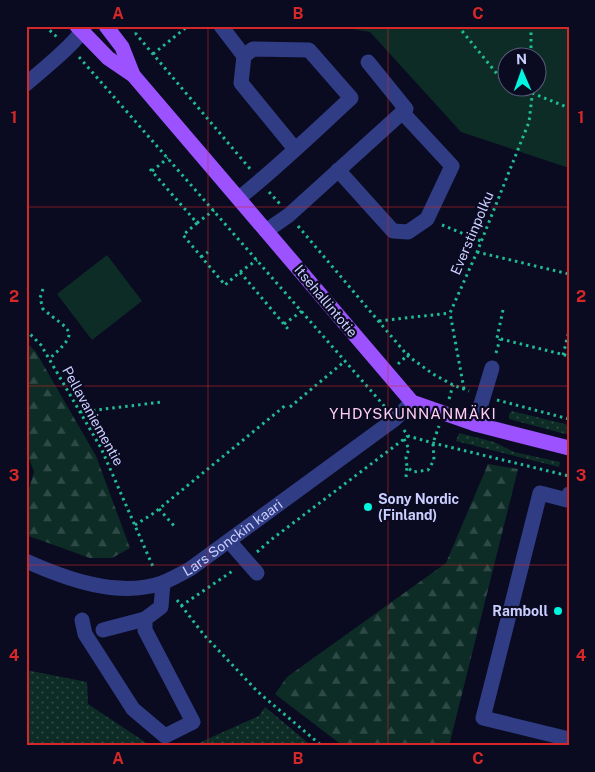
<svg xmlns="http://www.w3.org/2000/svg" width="595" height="772" viewBox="0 0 595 772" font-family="'Public Sans',sans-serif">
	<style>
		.grass { fill: url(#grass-dots) }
		.forest { fill: url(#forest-firs) }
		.park { fill: #0d2c25; fill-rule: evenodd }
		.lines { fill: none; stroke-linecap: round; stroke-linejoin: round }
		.path { stroke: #20bd95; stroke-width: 3; stroke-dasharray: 2.5 4; stroke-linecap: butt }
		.minor { stroke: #303d85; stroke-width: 15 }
		.major { stroke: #9c52ff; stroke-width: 15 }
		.grid { fill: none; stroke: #d62828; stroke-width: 1; stroke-opacity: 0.55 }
		.poi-dot { fill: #00f6de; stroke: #0a0b21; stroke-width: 2 }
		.labels { text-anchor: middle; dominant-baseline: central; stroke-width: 4.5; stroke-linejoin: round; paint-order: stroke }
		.street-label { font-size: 14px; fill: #cbcfff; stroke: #0a0b21 }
		.poi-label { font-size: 14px; font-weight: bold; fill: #cbcfff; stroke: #0a0b21; text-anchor: start }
		.neighbourhood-label { font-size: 15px; letter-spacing: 1px; fill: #ffcdf6; stroke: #0a0b21 }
		.neatline { fill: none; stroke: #d62828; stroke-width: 2 }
		.grid-label { font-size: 16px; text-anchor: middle; font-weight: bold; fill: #d62828 }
	</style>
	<defs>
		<pattern id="grass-dots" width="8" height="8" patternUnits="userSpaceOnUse" patternTransform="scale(1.25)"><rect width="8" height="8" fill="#0d2c25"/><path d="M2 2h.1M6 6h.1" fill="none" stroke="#2f4a46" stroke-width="1.8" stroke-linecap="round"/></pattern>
		<pattern id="forest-firs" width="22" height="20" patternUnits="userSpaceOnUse" patternTransform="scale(1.25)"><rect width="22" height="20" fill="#0d2c25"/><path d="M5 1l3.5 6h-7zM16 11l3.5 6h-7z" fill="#2f4a46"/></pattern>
	</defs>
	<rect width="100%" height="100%" fill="#0a0b21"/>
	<g class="grass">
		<path d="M512 411 569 425V435L509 419V414Z"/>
		<path d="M459 433 494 442 514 452 560 462 559 467 456 441Z"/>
		<path d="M26 670 87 682 88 704 151 746H26Z"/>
		<path d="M265 707 312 746H192L259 716Z"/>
	</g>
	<g class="forest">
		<path d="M26 342 36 352 96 456 130 548 112 558H90L26 535V499L34 472 26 450Z"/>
		<path d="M488 464 518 469 449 746H343L275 694 287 677 446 563Z"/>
	</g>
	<g class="park">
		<path d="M334 26H569V168L461 132 370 32ZM508 58H538V88H508Z"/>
		<path d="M107 255 142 301 92 340 57 294Z"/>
	</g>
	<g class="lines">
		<g class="path">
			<path d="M45 26 58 38"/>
			<path d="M137 26 136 34 251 170"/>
			<path d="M458 26 502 80 508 82"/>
			<path d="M531 26V58"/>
			<path d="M153 54 188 26"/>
			<path d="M79 57 386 408"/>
			<path d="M520 88 569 108"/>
			<path d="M150 169 197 223 183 235 225 285 240 272 288 329"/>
			<path d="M152 171 168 158"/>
			<path d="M269 192 280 204"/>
			<path d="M197 223 214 210"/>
			<path d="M442 225 481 241"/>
			<path d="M298 226 408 356 433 374 453 385 469 391"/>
			<path d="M477 252 569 274"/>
			<path d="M201 257 208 252"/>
			<path d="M240 272 257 260"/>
			<path d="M43 289 40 298 43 309C70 332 82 330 49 359"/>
			<path d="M503 310 497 338 569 356"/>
			<path d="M379 321 450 313"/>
			<path d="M284 324 302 311"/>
			<path d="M26 330 41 345 101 448 154 569"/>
			<path d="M496 353 500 339"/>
			<path d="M563 355 569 331"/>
			<path d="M398 364 411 352"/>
			<path d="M464 389 450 313 477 252 529 122 533 88"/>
			<path d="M449 399 453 385"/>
			<path d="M497 400 569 419"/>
			<path d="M290 407 345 361"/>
			<path d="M80 412 162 402"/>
			<path d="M404 430 408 436 433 443 569 476"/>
			<path d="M404 439 409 449 406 457 407 467 413 472 428 470 434 460 433 443 439 426"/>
			<path d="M406 477 407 467"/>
			<path d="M159 509 176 528"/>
			<path d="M135 525 154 513 287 404"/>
			<path d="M257 552 272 539 408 436"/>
			<path d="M177 600 204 635 258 692 322 746"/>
			<path d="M181 606 234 570"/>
		</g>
		<g class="minor">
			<path d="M221 26 244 56"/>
			<path d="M26 84C41 71 78 42 85 26"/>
			<path d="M338 170 393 231 408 232 427 219 452 166 402 112"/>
			<path d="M239 198C278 167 314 132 351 98L309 50 253 49 244 56 241 83 295 149"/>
			<path d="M266 231 289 215 406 109 368 62"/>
			<path d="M475 424 492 368"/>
			<path d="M569 494 567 500 540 493 483 718 569 739"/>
			<path d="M229 541 257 573"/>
			<path id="s1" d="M26 561C66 579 118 598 162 583 172 579 181 574 190 569L395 419 412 402"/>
			<path d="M82 620 85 634 133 709 165 736 193 722 145 630V619L161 607 163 583"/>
			<path d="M103 630 145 619"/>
		</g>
		<g class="major">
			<path d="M77 26 108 58 133 75 412 402 475 424 569 448"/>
			<path d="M106 26 122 47 133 75"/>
		</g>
	</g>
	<path class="grid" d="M208 26V746M388 26V746M26 207H569M26 386H569M26 565H569"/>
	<g class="poi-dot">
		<circle cx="368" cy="507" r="5"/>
		<circle cx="558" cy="611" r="5"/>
	</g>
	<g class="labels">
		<g class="street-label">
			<text transform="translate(472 233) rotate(-67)">Everstinpolku</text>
			<text transform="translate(326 301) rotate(50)">Itsehallintotie</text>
			<text transform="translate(93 416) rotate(61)">Pellavaniementie</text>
			<text stroke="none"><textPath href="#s1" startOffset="225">Lars Sonckin kaari</textPath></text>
		</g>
		<g class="poi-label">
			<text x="378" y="499">Sony Nordic<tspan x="378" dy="16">(Finland)</tspan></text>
			<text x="548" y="611" text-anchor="end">Ramboll</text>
		</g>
		<g class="neighbourhood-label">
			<text x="413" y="413">YHDYSKUNNANMÄKI</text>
		</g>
	</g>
	<rect width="595" height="772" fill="none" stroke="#0a0b21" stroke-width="55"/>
	<g transform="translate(522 72) rotate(358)"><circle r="24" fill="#0a0b21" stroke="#57597a"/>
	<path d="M0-4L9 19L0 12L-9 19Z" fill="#00f6de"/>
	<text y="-8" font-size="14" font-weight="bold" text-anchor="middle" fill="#cbcfff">N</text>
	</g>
	<rect x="28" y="28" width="540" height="716" class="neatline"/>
	<g class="grid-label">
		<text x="118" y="19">A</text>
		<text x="298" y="19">B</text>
		<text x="478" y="19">C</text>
		<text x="14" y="123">1</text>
		<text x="581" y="123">1</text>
		<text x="14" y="302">2</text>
		<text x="581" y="302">2</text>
		<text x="14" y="481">3</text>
		<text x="581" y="481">3</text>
		<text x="14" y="661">4</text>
		<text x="581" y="661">4</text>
		<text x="118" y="764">A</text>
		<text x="298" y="764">B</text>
		<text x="478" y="764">C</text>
	</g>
</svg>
